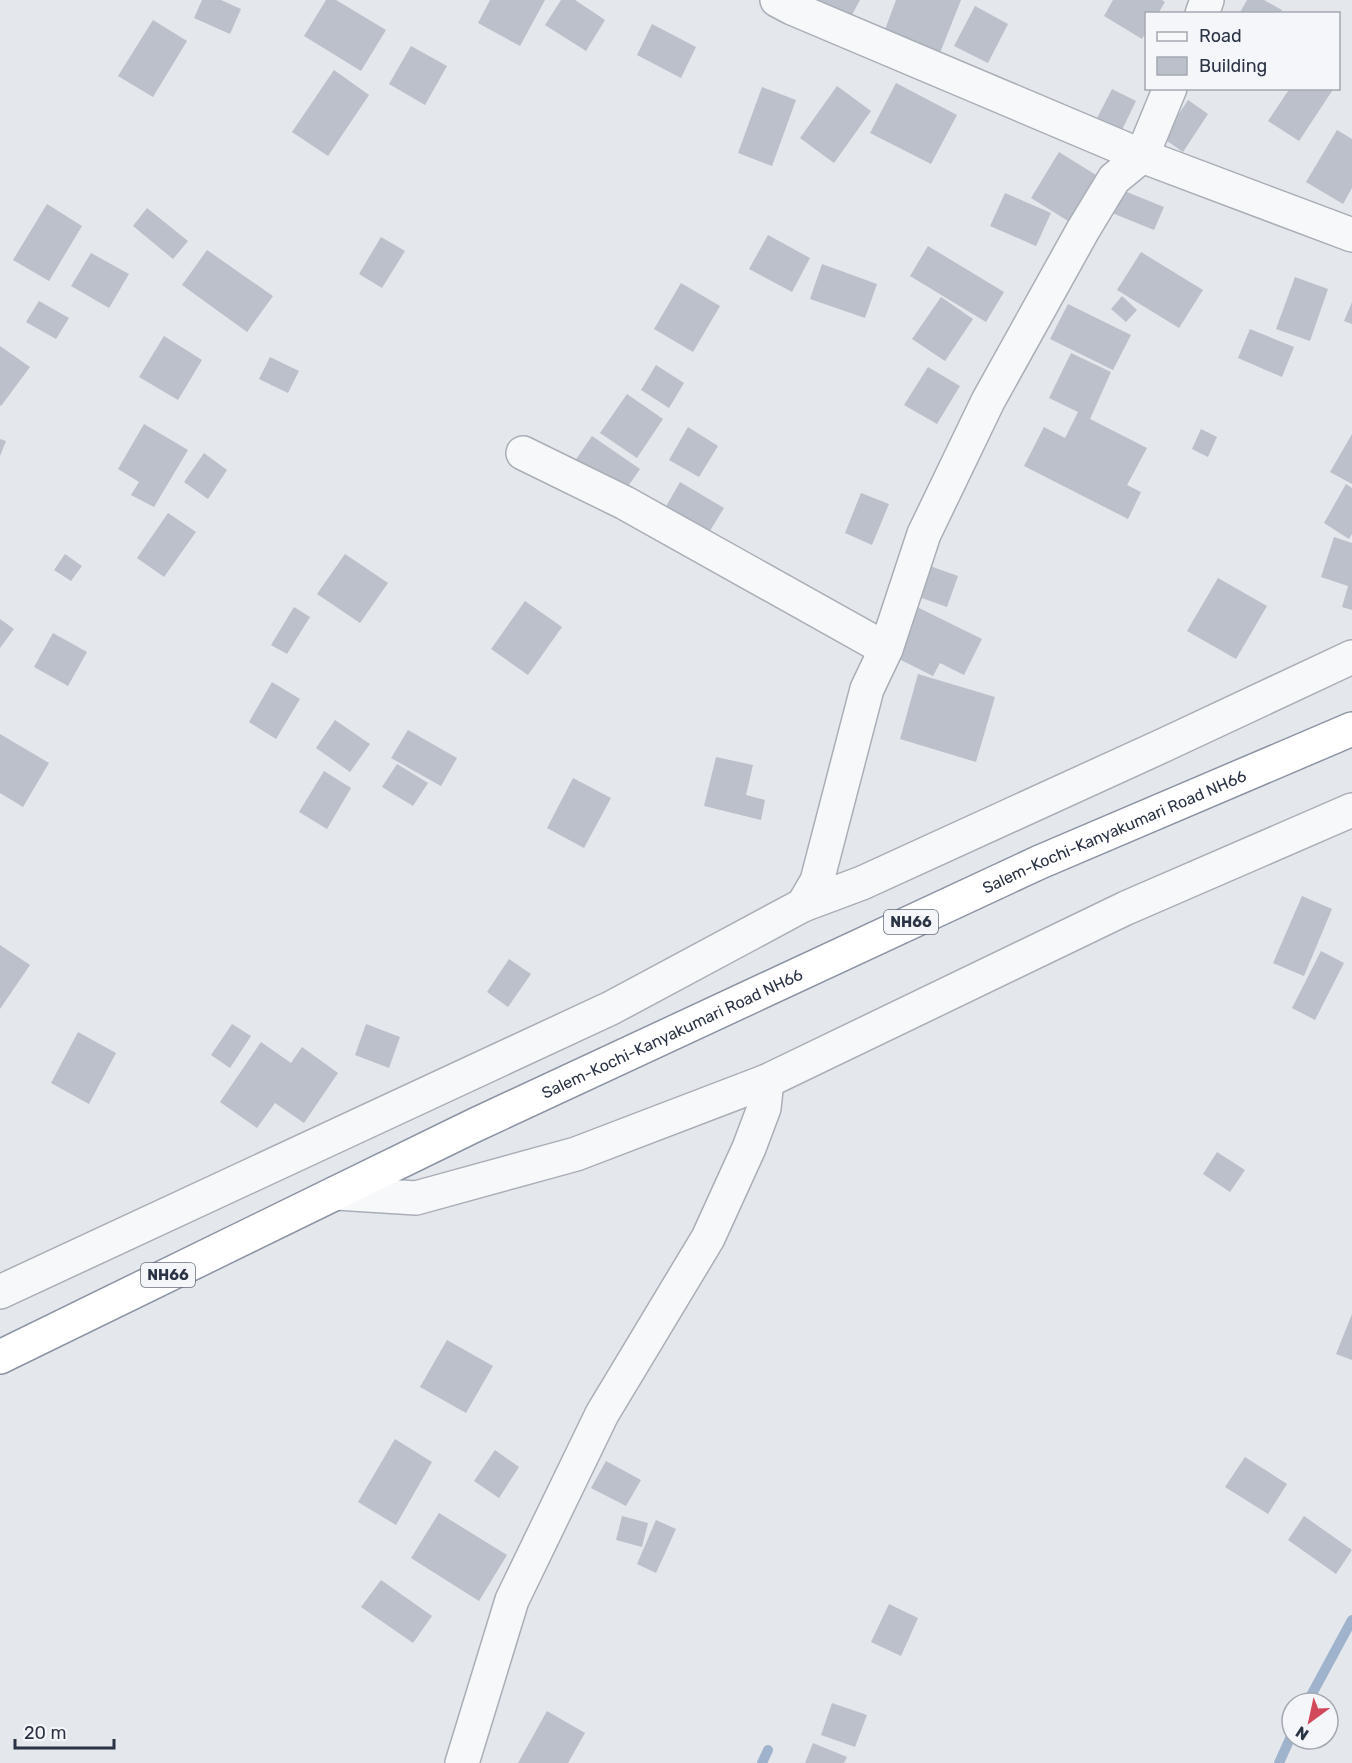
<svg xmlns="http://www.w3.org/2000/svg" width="1352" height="1763" viewBox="0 0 1352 1763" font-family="Rubik,sans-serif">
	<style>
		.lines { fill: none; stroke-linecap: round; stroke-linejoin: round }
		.stream { stroke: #9fb4cc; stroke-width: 10 }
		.building { fill: #bbc0ca }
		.minor-casing { stroke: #a9aeb7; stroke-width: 36 }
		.highway-casing { stroke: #8b94a3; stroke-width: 36 }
		.minor { stroke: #f7f8fa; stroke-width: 33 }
		.highway { stroke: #fff; stroke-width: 33 }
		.labels { text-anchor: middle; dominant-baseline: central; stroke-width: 6; stroke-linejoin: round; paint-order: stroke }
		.shield { fill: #f4f6f9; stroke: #676e7b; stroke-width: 1.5 }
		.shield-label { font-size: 15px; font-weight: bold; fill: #2b3445 }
		.street-label { font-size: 16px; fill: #2b3445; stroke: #f4f6f9 }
	</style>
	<rect width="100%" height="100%" fill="#e4e7ec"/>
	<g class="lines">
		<g class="stream">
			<path d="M1307 1703 1352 1620"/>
			<path d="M762 1763 768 1750"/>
			<path d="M1279 1763 1292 1734"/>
		</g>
	</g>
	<g class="building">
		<path d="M202 0H221L241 9 230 34 194 18Z"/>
		<path d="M326 0H336L386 30 361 71 304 36Z"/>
		<path d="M490 0H545L520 46 478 23Z"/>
		<path d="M561 0H575L605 20 586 51 545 25Z"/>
		<path d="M815 0H860L846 26Z"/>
		<path d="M896 0H961L938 58 883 35Z"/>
		<path d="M1113 0H1162L1165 2 1158 14H1146V32L1142 39 1104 16Z"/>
		<path d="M1247 0H1264L1282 10 1280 14H1239Z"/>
		<path d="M975 6 1008 24 988 63 954 46Z"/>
		<path d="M153 20 187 41 153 97 118 76Z"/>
		<path d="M652 24 696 47 681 78 637 55Z"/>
		<path d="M411 46 447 66 425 105 389 84Z"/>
		<path d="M334 70 369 95 328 156 292 132Z"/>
		<path d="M896 83 957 115 931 164 870 133Z"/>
		<path d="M837 86 871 111 834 163 800 138Z"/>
		<path d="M762 87 796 100 772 166 738 153Z"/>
		<path d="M1290 88H1334L1299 141 1268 121Z"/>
		<path d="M1112 89 1136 101 1119 136 1094 124Z"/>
		<path d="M1188 100 1208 114 1183 152 1163 138Z"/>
		<path d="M1337 130 1352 139V188L1343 204 1306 182Z"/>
		<path d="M1059 152 1096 175 1068 221 1031 198Z"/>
		<path d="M1122 190 1164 207 1154 230 1112 213Z"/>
		<path d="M1005 193 1051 213 1036 246 990 226Z"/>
		<path d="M47 204 82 226 49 281 13 260Z"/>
		<path d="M147 208 188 241 173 259 133 226Z"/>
		<path d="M768 235 810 258 792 292 749 269Z"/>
		<path d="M381 237 405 251 382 288 359 274Z"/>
		<path d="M928 246 1004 292 986 322 910 276Z"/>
		<path d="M207 250 273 296 247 332 182 285Z"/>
		<path d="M1141 252 1203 290 1179 328 1117 290Z"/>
		<path d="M91 253 129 274 109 308 71 286Z"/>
		<path d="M822 264 877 284 865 318 810 299Z"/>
		<path d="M1295 277 1328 289 1310 341 1276 329Z"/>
		<path d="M681 283 720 306 693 352 654 329Z"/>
		<path d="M1122 296 1137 310 1126 322 1111 309Z"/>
		<path d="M941 297 973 319 945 361 912 339Z"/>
		<path d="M39 301 69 318 56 339 26 322Z"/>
		<path d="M1352 302V324L1344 321Z"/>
		<path d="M1068 304 1131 335 1113 370 1050 339Z"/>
		<path d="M1250 329 1294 347 1282 377 1238 358Z"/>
		<path d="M164 336 202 360 178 400 139 377Z"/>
		<path d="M0 346 30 367 1 406 0 405Z"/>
		<path d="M1071 353 1111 372 1090 419 1147 448 1127 485 1141 492 1128 519 1024 466 1044 427 1065 438 1078 412 1049 398Z"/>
		<path d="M270 357 299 371 288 393 259 379Z"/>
		<path d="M656 365 684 383 669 408 641 390Z"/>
		<path d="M928 367 960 386 937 424 904 405Z"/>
		<path d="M627 394 663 419 637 458 600 433Z"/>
		<path d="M144 424 188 450 154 507 131 495 139 482 118 469Z"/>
		<path d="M688 427 718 446 699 477 669 460Z"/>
		<path d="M1201 429 1217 437 1208 457 1192 449Z"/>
		<path d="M1352 434V484L1330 472Z"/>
		<path d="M592 436 640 469 609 514 561 481Z"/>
		<path d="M0 439 6 441 0 456Z"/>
		<path d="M204 453 227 470 208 499 184 482Z"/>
		<path d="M680 482 724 508 703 542 660 517Z"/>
		<path d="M1346 484 1352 488V534L1349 539 1324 523Z"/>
		<path d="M861 493 889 504 872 545 845 533Z"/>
		<path d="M168 513 196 532 164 577 137 558Z"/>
		<path d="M1334 537 1352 543V610L1342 607 1348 586 1321 577Z"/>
		<path d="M65 554 82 566 71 581 54 570Z"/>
		<path d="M345 554 388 583 360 623 317 594Z"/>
		<path d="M930 566 958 576 947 607 919 597Z"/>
		<path d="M1218 578 1267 606 1236 659 1187 631Z"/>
		<path d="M525 601 562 627 528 675 491 649Z"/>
		<path d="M294 607 310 617 287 654 271 645Z"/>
		<path d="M917 607 982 639 964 675 940 663 933 676 893 656Z"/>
		<path d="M0 619 14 629 0 648Z"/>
		<path d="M53 633 87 652 68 686 34 667Z"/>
		<path d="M918 674 995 697 976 762 900 739Z"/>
		<path d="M272 682 300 699 276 739 249 722Z"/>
		<path d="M335 720 370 744 350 772 316 748Z"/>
		<path d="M408 730 457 758 441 786 391 758Z"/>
		<path d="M0 734 49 763 23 807 0 793Z"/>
		<path d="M716 757 753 765 746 795 765 800 761 820 704 806Z"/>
		<path d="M397 764 428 783 413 806 382 787Z"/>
		<path d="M324 771 351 788 327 829 299 812Z"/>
		<path d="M573 778 611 798 584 848 547 828Z"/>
		<path d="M1302 896 1332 909 1304 976 1273 963Z"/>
		<path d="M0 945 30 965 0 1009Z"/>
		<path d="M1321 951 1344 963 1315 1020 1292 1008Z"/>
		<path d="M509 959 531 974 508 1007 487 992Z"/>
		<path d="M232 1024 251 1036 230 1068 211 1055Z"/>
		<path d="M366 1024 400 1037 389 1068 355 1055Z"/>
		<path d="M78 1032 116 1053 89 1104 51 1083Z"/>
		<path d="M261 1042 291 1063 302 1047 338 1073 304 1123 275 1103 257 1128 220 1102Z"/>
		<path d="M1217 1152 1245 1170 1230 1192 1203 1174Z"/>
		<path d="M1352 1314V1360L1336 1354Z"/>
		<path d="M447 1340 493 1366 466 1413 420 1387Z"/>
		<path d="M395 1439 432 1462 396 1525 358 1502Z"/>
		<path d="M495 1450 519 1467 499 1498 474 1481Z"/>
		<path d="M1245 1457 1287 1484 1268 1514 1225 1487Z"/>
		<path d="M606 1461 641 1480 626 1506 591 1488Z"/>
		<path d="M439 1513 507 1555 479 1601 411 1558Z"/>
		<path d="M622 1516 648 1523 642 1547 616 1540Z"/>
		<path d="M1304 1516 1352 1550 1336 1574 1288 1540Z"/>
		<path d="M656 1520 676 1529 656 1573 637 1564Z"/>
		<path d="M381 1580 432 1616 413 1643 361 1607Z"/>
		<path d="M889 1604 918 1618 901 1656 871 1642Z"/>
		<path d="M832 1703 867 1715 855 1747 821 1735Z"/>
		<path d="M547 1711 585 1733 568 1763H518Z"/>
		<path d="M813 1743 847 1757 844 1763H805Z"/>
	</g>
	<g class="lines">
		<defs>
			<g id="minor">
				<path d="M777 0 792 8 1142 156 1352 235"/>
				<path d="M1202 14 1207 0"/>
				<path d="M523 453 625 503 886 649"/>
				<path d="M803 905 817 881 867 689 886 649 924 534 988 401 1083 230 1114 179 1142 156 1170 88"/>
				<path d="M336 1193 416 1198 576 1154 767 1081 1126 908 1352 810"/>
				<path d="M0 1292 611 1008 803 905 862 883 1164 745 1352 657"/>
				<path d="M462 1763 512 1600 602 1414 708 1238 749 1148 764 1108 767 1081"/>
			</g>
			<g id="highway">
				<path id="s1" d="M0 1357 475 1125 1040 862 1352 729"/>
			</g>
		</defs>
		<use href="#minor" class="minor-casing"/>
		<use href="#highway" class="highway-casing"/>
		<use href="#minor" class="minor"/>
		<use href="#highway" class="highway"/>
	</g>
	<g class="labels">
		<g class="shield">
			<rect x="884" y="910" width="54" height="24" rx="4.5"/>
			<rect x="141" y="1263" width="54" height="24" rx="4.5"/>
		</g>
		<g class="shield-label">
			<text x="911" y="922">NH66</text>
			<text x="168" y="1275">NH66</text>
		</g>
		<g class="street-label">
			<text stroke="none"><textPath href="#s1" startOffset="1232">Salem-Kochi-Kanyakumari Road NH66</textPath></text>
			<text stroke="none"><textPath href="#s1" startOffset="746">Salem-Kochi-Kanyakumari Road NH66</textPath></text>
		</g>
	</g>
	<rect x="1145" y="12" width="195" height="78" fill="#f4f6f9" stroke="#a4a8b1" stroke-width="1.5"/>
	<rect x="1157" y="32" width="30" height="9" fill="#f7f8fa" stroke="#a4a8b1" stroke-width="1.5"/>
	<text x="1199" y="42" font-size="18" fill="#2b3445">Road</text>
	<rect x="1157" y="57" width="30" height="18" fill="#bbc0ca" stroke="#a4a8b1" stroke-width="1.5"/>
	<text x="1199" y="72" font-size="18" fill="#2b3445">Building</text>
	<g transform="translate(1310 1721) rotate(213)"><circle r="28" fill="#f4f6f9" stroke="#a4a8b1" stroke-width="1.5"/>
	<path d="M0-4.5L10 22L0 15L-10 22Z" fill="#d1495b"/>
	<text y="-9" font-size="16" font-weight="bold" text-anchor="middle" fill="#2b3445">N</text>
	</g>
	<path d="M15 1739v9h99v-9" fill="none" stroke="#2b3445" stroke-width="3"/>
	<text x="24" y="1739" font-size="18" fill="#2b3445" stroke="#f4f6f9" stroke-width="4.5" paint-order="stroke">20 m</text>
</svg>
